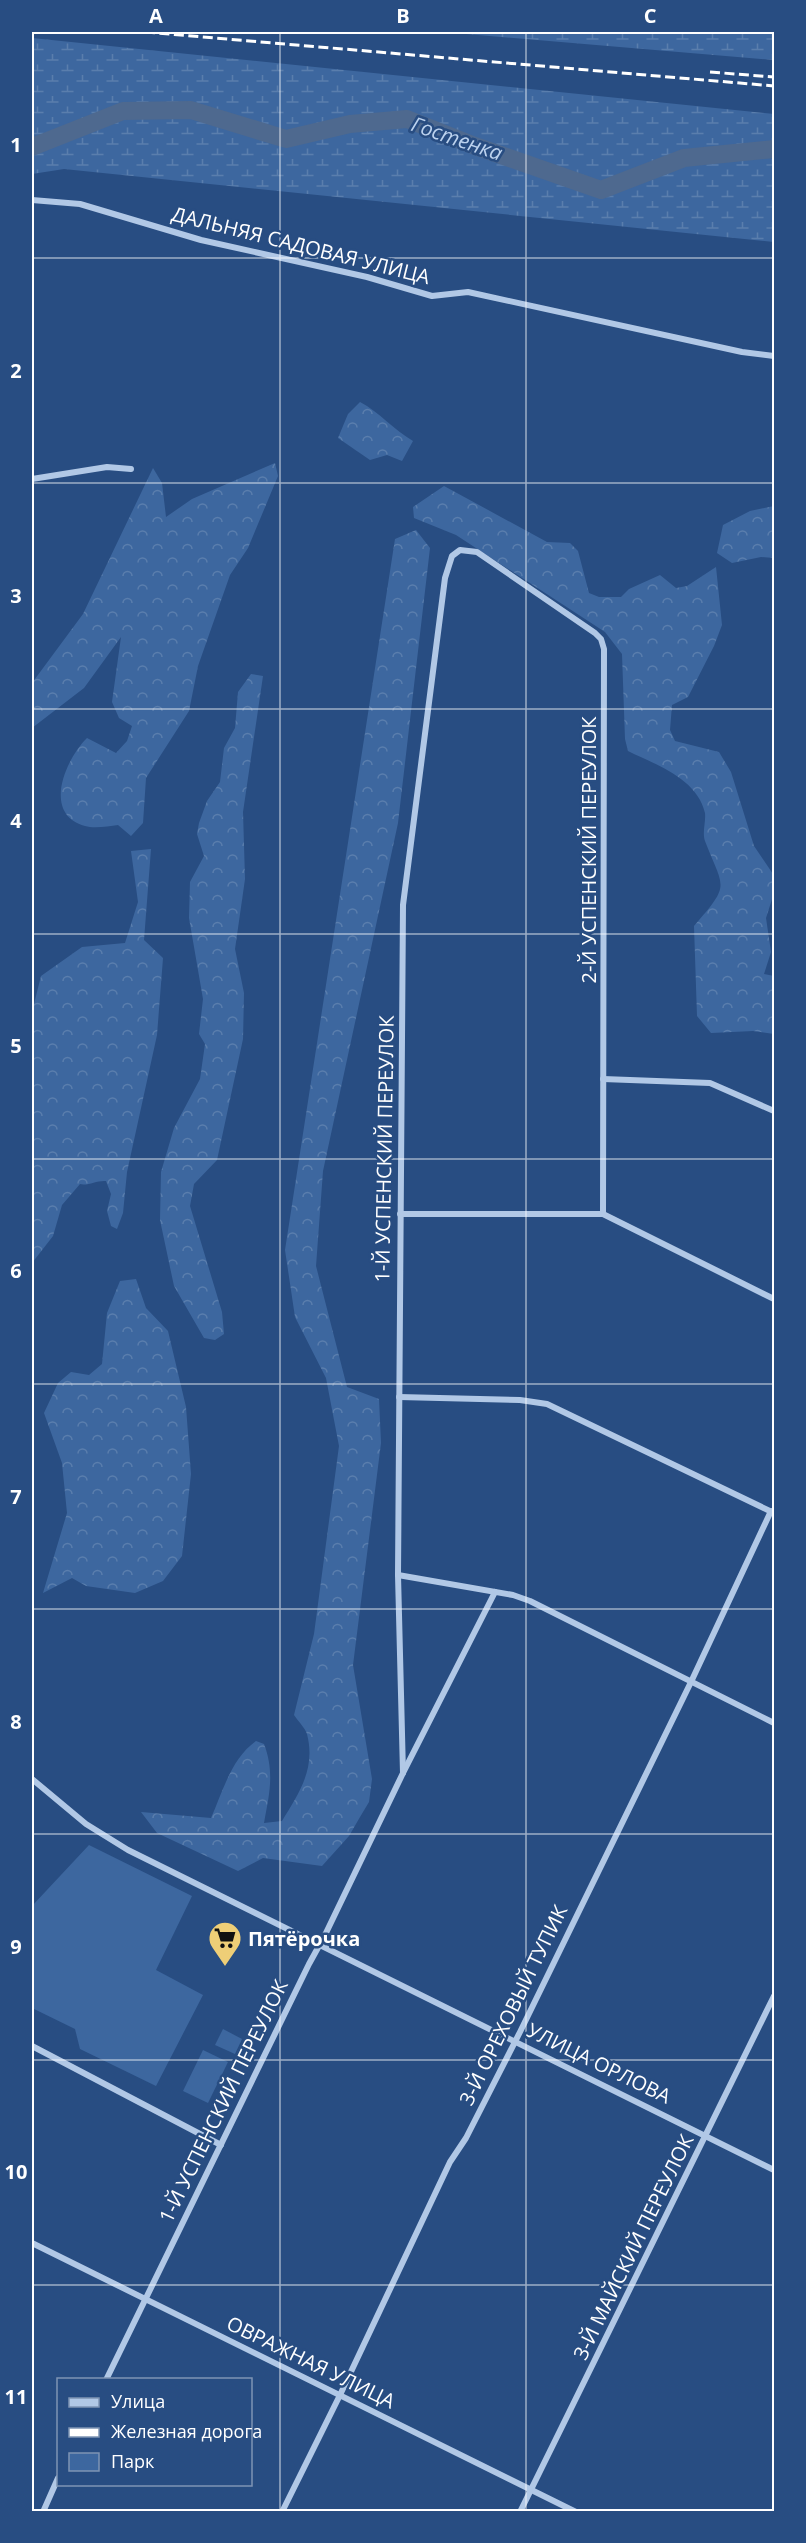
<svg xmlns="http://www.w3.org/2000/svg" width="806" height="2543" viewBox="0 0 806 2543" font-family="'Open Sans',sans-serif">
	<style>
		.green { fill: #3d679f }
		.forest { fill: url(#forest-crowns) }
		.wetland { fill: url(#wetland-marsh) }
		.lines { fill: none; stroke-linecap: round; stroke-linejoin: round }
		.river { stroke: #4e698f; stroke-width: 18 }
		.minor { stroke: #b1c8e6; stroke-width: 6 }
		.rail { stroke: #fff; stroke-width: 3; stroke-dasharray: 10 4.5; stroke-linecap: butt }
		.grid { fill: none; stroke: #fff; stroke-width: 1.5; stroke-opacity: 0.55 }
		.labels { text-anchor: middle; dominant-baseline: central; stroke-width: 5; stroke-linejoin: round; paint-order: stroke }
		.street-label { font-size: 20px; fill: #fff; stroke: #284d82 }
		.poi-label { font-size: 20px; font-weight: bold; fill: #fff; stroke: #284d82; text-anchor: start }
		.water-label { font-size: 21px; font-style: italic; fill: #bcd2ee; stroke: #284d82 }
		.neatline { fill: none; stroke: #fff; stroke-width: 2 }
		.grid-label { font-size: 20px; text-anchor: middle; font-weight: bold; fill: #fff }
	</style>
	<defs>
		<pattern id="forest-crowns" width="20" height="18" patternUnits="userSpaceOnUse" patternTransform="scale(1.5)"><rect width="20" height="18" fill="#3d679f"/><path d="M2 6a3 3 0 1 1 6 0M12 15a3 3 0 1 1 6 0" fill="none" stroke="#5a7ead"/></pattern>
		<pattern id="wetland-marsh" width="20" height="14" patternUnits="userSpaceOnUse" patternTransform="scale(1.5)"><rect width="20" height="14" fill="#3d679f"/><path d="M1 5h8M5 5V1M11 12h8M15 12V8" fill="none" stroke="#5a7ead"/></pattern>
	</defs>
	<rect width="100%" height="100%" fill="#284d82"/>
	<g class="green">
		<path d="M89 1845 192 1896 156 1970 203 1995 156 2086 80 2049 75 2029 32 2008V1906Z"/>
		<path d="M223 2029 242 2039 235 2054 215 2045Z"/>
		<path d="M203 2050 228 2062 208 2103 183 2091Z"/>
	</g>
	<g class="forest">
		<path d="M360 402C379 412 394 430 413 441L402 461 387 455 370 460 338 438 348 414Z"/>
		<path d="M275 463 278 476 248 548 230 575 198 666 189 711 146 778 143 823 131 836 118 825C108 826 95 829 85 826 42 814 65 760 87 738L116 753 127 741 132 726 119 718 112 702 121 637 84 688 32 728V683L83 614 153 468 162 483 166 517 192 499Z"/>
		<path d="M444 486 547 542 570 543 578 551 589 593 599 597H621L629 589 660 575 676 588 687 586 716 567 722 625 714 646 688 697 672 705 670 730 675 741 719 752 731 772 754 846 773 874V896L766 918 771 952 764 974 774 976V1034L753 1031 711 1033 697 1016 694 926C731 883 724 890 705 841 702 832 706 822 705 813 697 778 656 765 628 751L625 739 622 654 605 632 456 535 414 518 413 507Z"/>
		<path d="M774 506V558L761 557 732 563 717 553 723 525 750 511Z"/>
		<path d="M416 530 430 548 398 823 323 1171 316 1266 347 1387 379 1399 381 1443 353 1665 372 1779 369 1802 360 1817 349 1836 322 1866 263 1858 238 1871 157 1833 141 1812 211 1818C223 1791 231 1759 256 1741L264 1744C275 1773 269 1795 264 1823L282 1821C299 1793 316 1769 307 1734 305 1728 298 1721 294 1715L314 1634 339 1446 326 1378 295 1317 285 1250 395 539Z"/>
		<path d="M251 674 263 676 243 812 245 879 235 949 244 993 243 1039 217 1160 194 1184 190 1206 222 1312 224 1334 215 1340 204 1338 174 1286 160 1220 161 1172 174 1128 200 1079 205 1044 199 1034 203 999 189 918 190 882 204 856 197 834 199 823 207 801 220 782 224 748 235 728 238 692Z"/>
		<path d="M151 849 144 940 163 958 157 1035 127 1172 123 1213 117 1229 111 1226 107 1211 111 1194 106 1181C97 1180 88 1186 80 1184L62 1205 53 1236 32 1263V1012L41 976 82 947 125 943 138 902 131 851Z"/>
		<path d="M136 1279 146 1308 168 1331 186 1407 191 1474 182 1556 163 1581 135 1593 86 1586 72 1578 43 1593 67 1513 62 1463 44 1413 58 1383 71 1372 89 1375 102 1364 107 1313 120 1281Z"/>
	</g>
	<g class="wetland">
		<path d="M443 32H774V60Z"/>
		<path d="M32 38 774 114V242L64 169 32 174Z"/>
	</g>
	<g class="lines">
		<path class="river" d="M32 147 123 111 191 110 286 139 350 124 407 119 475 146 601 190 684 158 774 149"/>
		<g class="minor">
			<path d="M32 200 80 204 201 240 367 277 432 296 468 292 742 352 774 356"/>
			<path d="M32 479 107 467 131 469"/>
			<path d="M603 1079 710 1083 774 1111"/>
			<path d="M400 1214H603L774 1299"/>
			<path d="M399 1397 520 1400 547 1404 774 1513"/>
			<path d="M398 1575 513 1595 530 1601 774 1723"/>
			<path d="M403 1773 398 1575 403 905 445 578 452 556 460 550 477 552 595 633 601 639 604 649 603 1214"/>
			<path d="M32 1779 86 1824 128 1850 774 2170"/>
			<path d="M32 2046 221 2145"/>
			<path d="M32 2243 576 2512"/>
			<path d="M106 2380 309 1964 325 1935 403 1773 495 1592"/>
			<path d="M43 2512 58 2478"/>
			<path d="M282 2512 340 2395 450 2162 466 2138 520 2032 691 1682 771 1511"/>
			<path d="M520 2512 774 1996"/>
		</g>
		<g class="rail">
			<path d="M145 32 774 86"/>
			<path d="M710 72 774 77"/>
		</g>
	</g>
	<path class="grid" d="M280 32V2512M526 32V2512M32 258H774M32 483H774M32 709H774M32 934H774M32 1159H774M32 1384H774M32 1609H774M32 1834H774M32 2060H774M32 2285H774"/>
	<defs>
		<symbol id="supermarket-pin" viewBox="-11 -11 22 30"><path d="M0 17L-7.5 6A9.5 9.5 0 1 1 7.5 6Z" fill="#eece77" stroke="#284d82"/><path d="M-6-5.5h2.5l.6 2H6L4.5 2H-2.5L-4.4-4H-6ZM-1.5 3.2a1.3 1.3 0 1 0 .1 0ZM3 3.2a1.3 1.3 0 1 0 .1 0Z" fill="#111"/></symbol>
	</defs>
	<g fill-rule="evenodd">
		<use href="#supermarket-pin" x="206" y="1919" width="38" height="52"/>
	</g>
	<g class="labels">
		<g class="street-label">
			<text transform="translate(301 245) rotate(14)">ДАЛЬНЯЯ САДОВАЯ УЛИЦА</text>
			<text transform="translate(588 850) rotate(-90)">2-Й УСПЕНСКИЙ ПЕРЕУЛОК</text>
			<text transform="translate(384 1149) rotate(-89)">1-Й УСПЕНСКИЙ ПЕРЕУЛОК</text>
			<text transform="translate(513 2005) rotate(-64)">3-Й ОРЕХОВЫЙ ТУПИК</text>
			<text transform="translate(599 2063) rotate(26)">УЛИЦА ОРЛОВА</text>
			<text transform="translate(223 2101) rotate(-64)">1-Й УСПЕНСКИЙ ПЕРЕУЛОК</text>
			<text transform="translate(633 2247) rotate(-64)">3-Й МАЙСКИЙ ПЕРЕУЛОК</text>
			<text transform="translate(311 2362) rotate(26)">ОВРАЖНАЯ УЛИЦА</text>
		</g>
		<g class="poi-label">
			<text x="248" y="1938">Пятёрочка</text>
		</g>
		<g class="water-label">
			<text transform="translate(457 138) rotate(19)">Гостенка</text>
		</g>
	</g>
	<rect width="806" height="2543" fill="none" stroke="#284d82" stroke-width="66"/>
	<rect x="57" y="2378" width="195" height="108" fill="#284d82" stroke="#7e94b4" stroke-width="1.5"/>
	<rect x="69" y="2398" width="30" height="9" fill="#b1c8e6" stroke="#7e94b4" stroke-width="1.5"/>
	<text x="111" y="2408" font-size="18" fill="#ffffff">Улица</text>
	<rect x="69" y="2428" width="30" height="9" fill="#ffffff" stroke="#7e94b4" stroke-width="1.5"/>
	<text x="111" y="2438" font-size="18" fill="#ffffff">Железная дорога</text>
	<rect x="69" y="2453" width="30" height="18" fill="#3d679f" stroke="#7e94b4" stroke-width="1.5"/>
	<text x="111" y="2468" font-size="18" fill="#ffffff">Парк</text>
	<rect x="33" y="33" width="740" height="2477" class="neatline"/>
	<g class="grid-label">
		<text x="156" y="23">A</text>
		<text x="403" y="23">B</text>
		<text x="650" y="23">C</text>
		<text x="16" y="152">1</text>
		<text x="16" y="378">2</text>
		<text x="16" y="603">3</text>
		<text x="16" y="828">4</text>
		<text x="16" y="1053">5</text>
		<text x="16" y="1278">6</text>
		<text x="16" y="1504">7</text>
		<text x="16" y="1729">8</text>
		<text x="16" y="1954">9</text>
		<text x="16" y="2179">10</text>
		<text x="16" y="2404">11</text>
	</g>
</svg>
